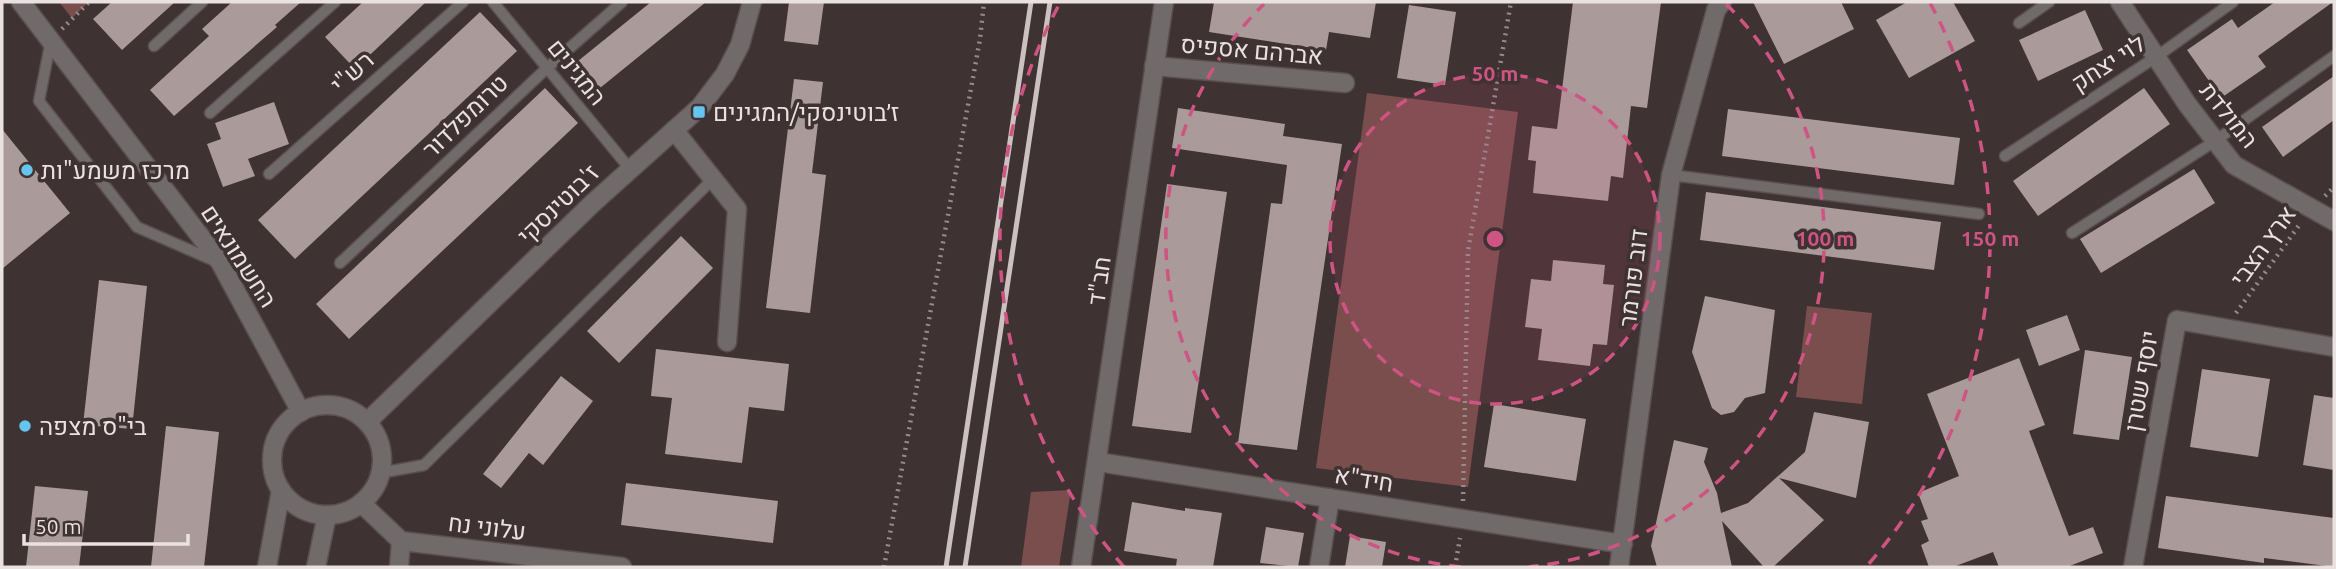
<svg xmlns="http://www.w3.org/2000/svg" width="2336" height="569" viewBox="0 0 2336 569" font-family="Ubuntu,Heebo,sans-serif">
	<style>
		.green { fill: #7b4e4e }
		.building { fill: #ab9a9a }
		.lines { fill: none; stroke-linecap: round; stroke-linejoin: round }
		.service-casing { stroke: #5a4e4e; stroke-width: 13 }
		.minor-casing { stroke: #5a4e4e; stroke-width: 21 }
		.tertiary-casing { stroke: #5a4e4e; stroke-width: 21 }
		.path { stroke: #968b8b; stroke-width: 4.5; stroke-dasharray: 2 5; stroke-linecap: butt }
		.service { stroke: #716a6a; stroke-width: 10 }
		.minor { stroke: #716a6a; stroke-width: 18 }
		.tertiary { stroke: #716a6a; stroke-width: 18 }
		.rail { stroke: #cbc1c1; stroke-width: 5 }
		.ring { fill: none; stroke: #ce5483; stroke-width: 3.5; stroke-dasharray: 12 9 }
		.poi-dot { fill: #65c5ee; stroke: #3f3232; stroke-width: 2.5 }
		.labels { text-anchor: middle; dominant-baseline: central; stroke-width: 7; stroke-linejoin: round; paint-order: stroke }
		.street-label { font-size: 24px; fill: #eae1e1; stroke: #3f3232 }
		.poi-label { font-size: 24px; fill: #eae1e1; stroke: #3f3232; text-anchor: start }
		.centre { fill: #ce5483; stroke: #3f3232; stroke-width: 3.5 }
		.ring-label { font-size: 21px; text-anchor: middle; font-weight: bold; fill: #ce5483; stroke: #3f3232; stroke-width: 7; stroke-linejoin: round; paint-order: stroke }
	</style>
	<rect width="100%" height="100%" fill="#3f3232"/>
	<g class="green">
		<path d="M59 2H89L72 18Z"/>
		<path d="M1367 93 1518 112 1468 487 1316 468Z"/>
		<path d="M1807 306 1872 313 1862 404 1796 397Z"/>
		<path d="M1071 490 1059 567H1021L1031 492Z"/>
	</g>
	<g class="building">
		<path d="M112 2H175L122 50 93 19Z"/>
		<path d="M232 2H301L275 25 277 27 174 116 150 90 209 36 202 29Z"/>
		<path d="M363 2H426L355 69 325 37Z"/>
		<path d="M651 2H706L600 88 578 61Z"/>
		<path d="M789 2H824L818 45 784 41Z"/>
		<path d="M1214 2H1376L1370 38 1329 32 1326 50 1209 32Z"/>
		<path d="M1573 2H1661L1647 108 1631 106 1623 178 1611 176 1608 201 1533 193 1536 161 1528 160 1532 126 1557 129Z"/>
		<path d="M1753 2H1841L1854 29 1784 64Z"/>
		<path d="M1907 2H1953L1975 41 1909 78 1876 20Z"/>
		<path d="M2275 2H2333L2258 56 2266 67 2221 98 2187 50 2232 19 2238 28Z"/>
		<path d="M1409 5 1456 12 1445 85 1397 78Z"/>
		<path d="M2085 10 2103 50 2038 81 2019 40Z"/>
		<path d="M480 12 517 51 295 259 258 220Z"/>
		<path d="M2334 76V120L2283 157 2262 127Z"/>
		<path d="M794 79 823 82 812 173 826 175 810 313 766 308Z"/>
		<path d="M545 88 578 123 349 339 316 304Z"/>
		<path d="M2144 88 2170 124 2038 216 2013 181Z"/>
		<path d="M274 102 289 144 248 159 255 176 223 187 207 144 221 139 215 123Z"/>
		<path d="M1178 108 1285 124 1283 136 1342 144 1297 450 1238 443 1271 203 1282 204 1287 165 1172 148Z"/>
		<path d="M1728 109 1960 138 1954 185 1722 156Z"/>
		<path d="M2 129 70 213 2 269Z"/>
		<path d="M2194 169 2215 203 2101 273 2080 239Z"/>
		<path d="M1167 184 1227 192 1191 433 1132 426Z"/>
		<path d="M1706 192 1941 222 1934 270 1700 240Z"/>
		<path d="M681 236 713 268 619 363 587 331Z"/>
		<path d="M1553 260 1605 265 1603 284 1614 285 1607 345 1593 344 1590 366 1538 360 1542 329 1525 327 1531 279 1551 281Z"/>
		<path d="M99 280 147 286 132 429 83 425Z"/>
		<path d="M1705 296 1775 310 1765 393 1745 398 1734 412 1721 415 1712 408 1692 352Z"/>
		<path d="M2067 315 2080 350 2039 366 2026 330Z"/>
		<path d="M656 349 789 364 784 411 749 407 742 463 665 454 672 398 651 396Z"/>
		<path d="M2085 350 2132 357 2119 440 2073 434Z"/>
		<path d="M2019 358 2045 425 2029 431 2069 536 2093 527 2103 553 2067 567H1999L1993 552 1953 567H1929L1921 545 1929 541 1921 521 1928 519 1918 493 1959 476 1927 394Z"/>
		<path d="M2202 369 2270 379 2258 457 2190 447Z"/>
		<path d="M561 376 593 401 543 465 529 453 501 488 483 474Z"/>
		<path d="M2314 395 2334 398V470L2303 465Z"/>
		<path d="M1494 404 1586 419 1576 481 1484 467Z"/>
		<path d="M1814 412 1869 422 1856 498 1779 478 1824 520 1773 567H1764L1722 521 1732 567H1657L1651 546 1674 440 1708 448 1704 462 1717 493 1721 513 1748 503 1805 452Z"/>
		<path d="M166 426 219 432 204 567H151Z"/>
		<path d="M626 483 778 501 773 543 621 525Z"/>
		<path d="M35 486 88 491 79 567H26Z"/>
		<path d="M2166 496 2334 518V567L2264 558V563L2158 548Z"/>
		<path d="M1132 502 1185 511V508L1222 513 1213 567 1176 566 1177 559 1124 551Z"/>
		<path d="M1266 527 1304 533 1298 567 1260 563Z"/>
		<path d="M1350 536 1386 542 1382 567H1345Z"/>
	</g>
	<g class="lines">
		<defs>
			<g id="service">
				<path d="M493 2 630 169"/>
				<path d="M2019 23 2049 2"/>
				<path d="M51 40 39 101 137 227 215 261"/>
				<path d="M154 46 202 2"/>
				<path d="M210 113 335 2"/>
				<path d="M2005 156 2156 57 2233 2"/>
				<path d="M269 174 463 2"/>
				<path d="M1671 175 1979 214"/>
				<path d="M2072 233 2215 141 2334 56"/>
				<path d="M340 263 547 68 622 2"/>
				<path d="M380 473 424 465 713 179"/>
			</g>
			<g id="minor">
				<path d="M2120 2 2187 104 2234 165 2334 221"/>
				<path d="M1154 66 1345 83"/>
				<path d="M674 130 737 209 727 342"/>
				<path d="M1098 462 1623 544"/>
				<path d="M361 503 401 541 622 567"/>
				<path d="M399 567 401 541"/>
				<path d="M1081 567 1164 2"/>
				<path d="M1319 567 1330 498"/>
				<path d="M1619 567 1671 175 1716 10 1722 2"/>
				<path d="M2133 567 2177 320 2334 347"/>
			</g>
			<g id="tertiary">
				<path d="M21 2 220 262 301 412"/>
				<circle cx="327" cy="460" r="55"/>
				<path d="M367 422 594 202 700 107 725 74 740 45 752 2"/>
				<path d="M267 567 281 490"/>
				<path d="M316 567 327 515"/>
			</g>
		</defs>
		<use href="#service" class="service-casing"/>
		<use href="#minor" class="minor-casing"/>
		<use href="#tertiary" class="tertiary-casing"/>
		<g class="path">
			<path d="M62 29 89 2"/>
			<path d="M2325 196 2334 187"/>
			<path d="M2236 313 2300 224"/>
			<path d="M1463 501 1468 251 1511 2"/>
			<path d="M884 567 980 39 984 2"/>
			<path d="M1455 567 1460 538"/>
		</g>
		<use href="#service" class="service"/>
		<use href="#minor" class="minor"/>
		<use href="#tertiary" class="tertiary"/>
		<g class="rail">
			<path d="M946 567 1031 2"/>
			<path d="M965 567 1050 2"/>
		</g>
	</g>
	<circle cx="1495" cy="239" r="165" fill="#ce5483" fill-opacity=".12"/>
	<g class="ring">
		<circle cx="1495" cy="239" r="165"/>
		<path d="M1461 567A330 330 0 0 1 1264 4M1726 4A330 330 0 0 1 1529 567"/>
		<path d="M1124 567A495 495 0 0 1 1060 3M1930 3A495 495 0 0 1 1866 567"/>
	</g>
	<g class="poi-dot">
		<rect x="692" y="105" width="14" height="14" rx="3.5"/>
		<circle cx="27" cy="170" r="7"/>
		<circle cx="25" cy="426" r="7"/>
	</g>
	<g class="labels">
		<g class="street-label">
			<text transform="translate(1252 50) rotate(5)">אברהם אספיס</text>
			<text transform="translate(2108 63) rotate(-33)">לוי יצחק</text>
			<text transform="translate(352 72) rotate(-42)">רש"י</text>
			<text transform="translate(577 72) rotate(51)">המגינים</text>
			<text transform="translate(2229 115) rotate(51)">המולדת</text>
			<text transform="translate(465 116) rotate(-44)">טרומפלדור</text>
			<text transform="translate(558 204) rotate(-44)">ז'בוטינסקי</text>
			<text transform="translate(2263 246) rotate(-54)">ארץ הצבי</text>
			<text transform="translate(239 256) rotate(57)">החשמונאים</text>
			<text transform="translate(1633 278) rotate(-83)">דוב פורמר</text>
			<text transform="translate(1099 281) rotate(-82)">חב"ד</text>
			<text transform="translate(2141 381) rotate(-80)">יוסף שטרן</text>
			<text transform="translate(1364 479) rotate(9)">חיד"א</text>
			<text transform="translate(487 527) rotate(7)">עלוני נח</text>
		</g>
		<g class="poi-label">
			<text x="713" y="112">ז׳בוטינסקי/המגינים</text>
			<text x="41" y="170">מרכז משמע"ות</text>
			<text x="39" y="426">בי"ס מצפה</text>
		</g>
	</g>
	<circle cx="1495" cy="239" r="10" class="centre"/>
	<g class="ring-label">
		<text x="1495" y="81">50 m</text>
		<text x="1825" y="246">100 m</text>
		<text x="1990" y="246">150 m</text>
	</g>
	<rect width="2336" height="569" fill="none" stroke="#eae1e1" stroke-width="7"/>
	<path d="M24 534v10h164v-10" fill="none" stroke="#eae1e1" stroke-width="3.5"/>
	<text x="35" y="534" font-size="21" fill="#eae1e1" stroke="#3f3232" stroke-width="5" paint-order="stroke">50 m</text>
</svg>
